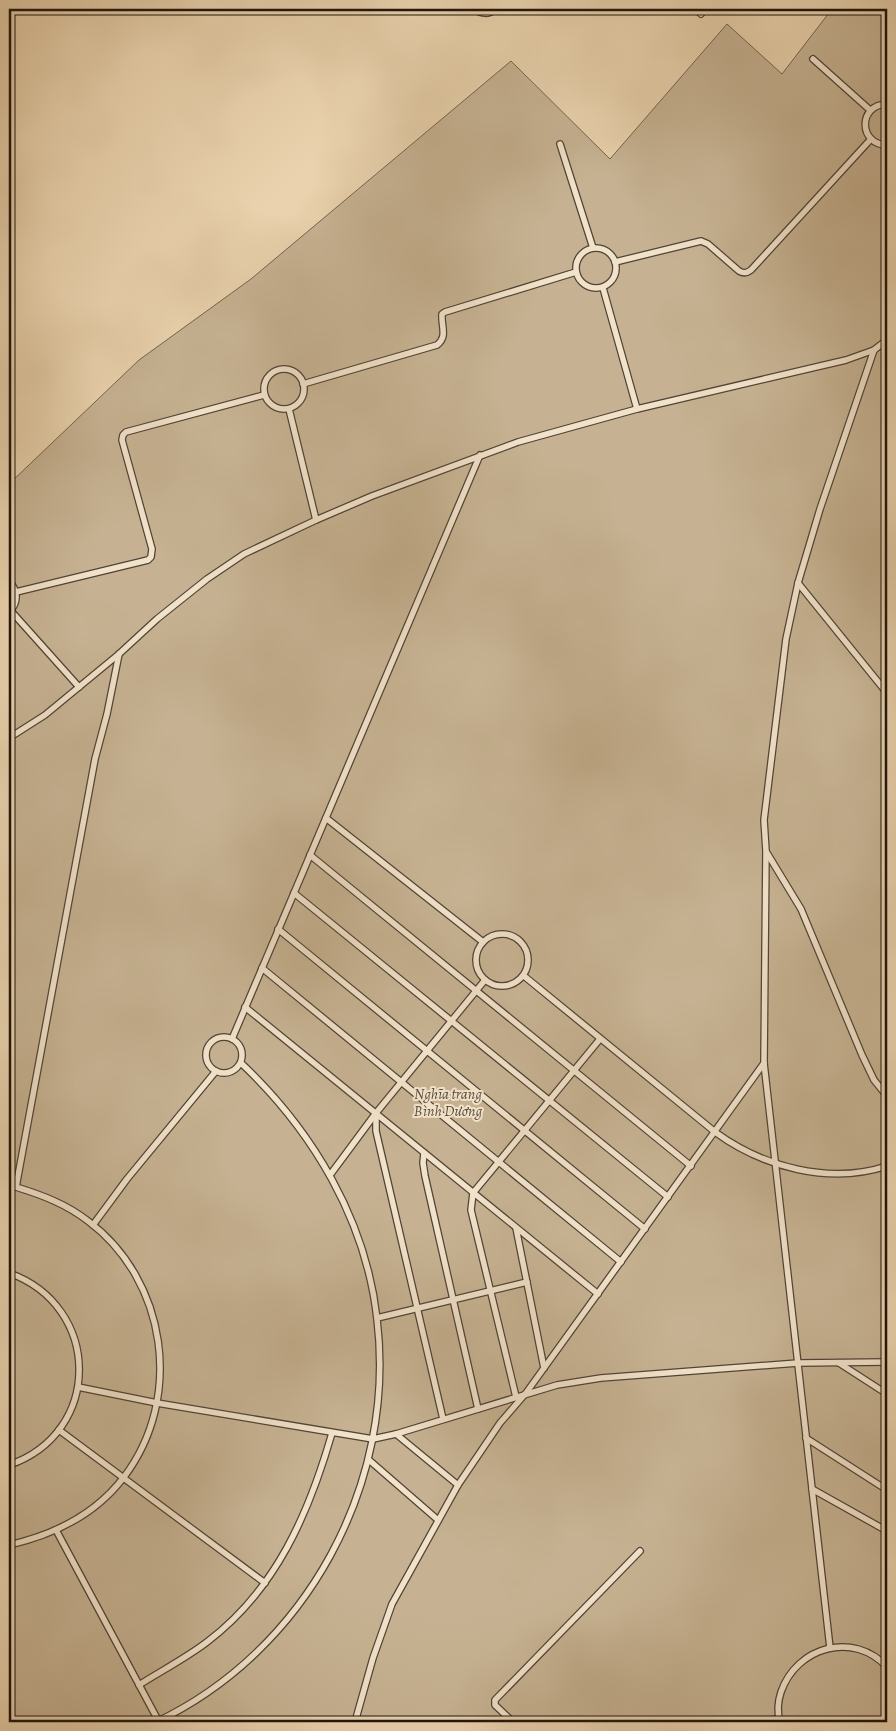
<svg xmlns="http://www.w3.org/2000/svg" width="896" height="1731" viewBox="0 0 896 1731" font-family="Alegreya,serif">
	<style>
		.green { fill: #c6b292; stroke: #726450 }
		.lines { fill: none; stroke-linecap: round; stroke-linejoin: round }
		.lane-casing { stroke: #514436; stroke-width: 8 }
		.lane { stroke: #f1e2ca; stroke-width: 5.5 }
		.labels { text-anchor: middle; dominant-baseline: central; stroke-width: 4; stroke-linejoin: round; paint-order: stroke }
		.park-label { font-size: 15px; font-style: italic; fill: #594c3c; stroke: #f1e2ca }
	</style>
	<rect width="100%" height="100%" fill="#e9d2ad"/>
	<filter id="stains"><feTurbulence type="fractalNoise" baseFrequency=".004" numOctaves="4"/><feColorMatrix values="0 0 0 0 .2 0 0 0 0 .09 0 0 0 0 .02 0 0 0 .5 -.17"/></filter>
	<radialGradient id="worn" r=".72"><stop offset=".6" stop-color="#630" stop-opacity="0"/><stop offset="1" stop-color="#630" stop-opacity=".3"/></radialGradient>
	<path class="green" d="M832 9H887V1722H9V484L139 360 251 279 511 61 610 159 727 24 782 74Z"/>
	<g class="lines">
		<defs>
			<g id="lane">
				<path d="M474 9C482 14 488 15 496 9"/>
				<path d="M696 9 701 14"/>
				<path d="M813 59 870 110"/>
				<path d="M887 104C857 105 859 145 887 145"/>
				<path d="M560 144 593 248"/>
				<circle cx="596" cy="268" r="20"/>
				<path d="M615 262 701 241 708 244 739 271C744 274 747 273 751 270L871 139"/>
				<path d="M603 288 637 409"/>
				<circle cx="284" cy="389" r="20"/>
				<path d="M303 384 437 345C448 337 441 326 442 314L445 312 576 272"/>
				<path d="M289 409 316 520"/>
				<path d="M9 581C18 591 19 602 9 612"/>
				<path d="M798 583 887 693"/>
				<path d="M16 592 148 560 151 557 152 549 122 440 123 435 126 432 264 395"/>
				<path d="M11 611 79 687"/>
				<path d="M9 738 45 715 119 654 157 619 207 579 244 554 316 520 372 496 518 442 637 409 846 360 874 350 887 340"/>
				<path d="M326 818 483 942"/>
				<path d="M767 853 801 909 862 1055 874 1080 887 1096"/>
				<path d="M310 855 691 1166"/>
				<path d="M294 893 668 1197"/>
				<path d="M278 929 645 1229"/>
				<circle cx="502" cy="960" r="26"/>
				<path d="M262 968 621 1262"/>
				<path d="M524 976 715 1132C763 1167 829 1185 887 1166"/>
				<path d="M245 1007 598 1294"/>
				<circle cx="224" cy="1055" r="18"/>
				<path d="M232 1039 480 455"/>
				<path d="M376 1113V1131L443 1419"/>
				<path d="M424 1153 423 1163 425 1176 478 1409"/>
				<path d="M330 1175 376 1113 485 980"/>
				<path d="M93 1225 127 1179 216 1071"/>
				<path d="M516 1228 544 1368"/>
				<path d="M9 1273C102 1306 103 1433 9 1465"/>
				<path d="M377 1318 527 1282"/>
				<path d="M839 1363 887 1394"/>
				<path d="M78 1387 157 1403 373 1439 396 1434 557 1385 601 1378 798 1363 887 1362"/>
				<path d="M516 1397 471 1210 473 1193 600 1039"/>
				<path d="M59 1430 265 1583"/>
				<path d="M396 1434 458 1485"/>
				<path d="M806 1438 887 1490"/>
				<path d="M369 1460 438 1520"/>
				<path d="M812 1489 887 1531"/>
				<path d="M56 1530 159 1722"/>
				<path d="M9 1545C53 1535 96 1514 124 1477 184 1398 167 1280 88 1221 66 1204 42 1195 16 1187L95 759 107 714 119 654"/>
				<path d="M830 1648 764 1063 766 851 764 820 786 639 798 583 820 509 874 350"/>
				<path d="M139 1685C161 1671 186 1658 207 1642 276 1590 309 1513 332 1433"/>
				<path d="M156 1722C306 1651 397 1484 377 1319 366 1220 313 1131 241 1063"/>
				<path d="M355 1722 373 1658 392 1604 458 1485 500 1423 526 1393 764 1063"/>
				<path d="M513 1722 495 1705V1700L640 1551"/>
				<path d="M751 1722 779 1719"/>
				<path d="M780 1722C777 1712 778 1701 781 1692 797 1646 854 1631 887 1667"/>
			</g>
		</defs>
		<use href="#lane" class="lane-casing"/>
		<use href="#lane" class="lane"/>
	</g>
	<g class="labels">
		<g class="park-label">
			<text x="448" y="1094">Nghĩa trang<tspan x="448" dy="17">Bình Dương</tspan></text>
		</g>
	</g>
	<rect width="896" height="1731" fill="none" stroke="#e9d2ad" stroke-width="30"/>
	<rect x="10" y="10" width="876" height="1711" fill="none" stroke="#1e150e" stroke-width="2.5"/>
	<rect x="15" y="15" width="866" height="1701" fill="none" stroke="#1e150e"/>
	<rect width="100%" height="100%" filter="url(#stains)"/>
	<rect width="100%" height="100%" fill="url(#worn)"/>
</svg>
